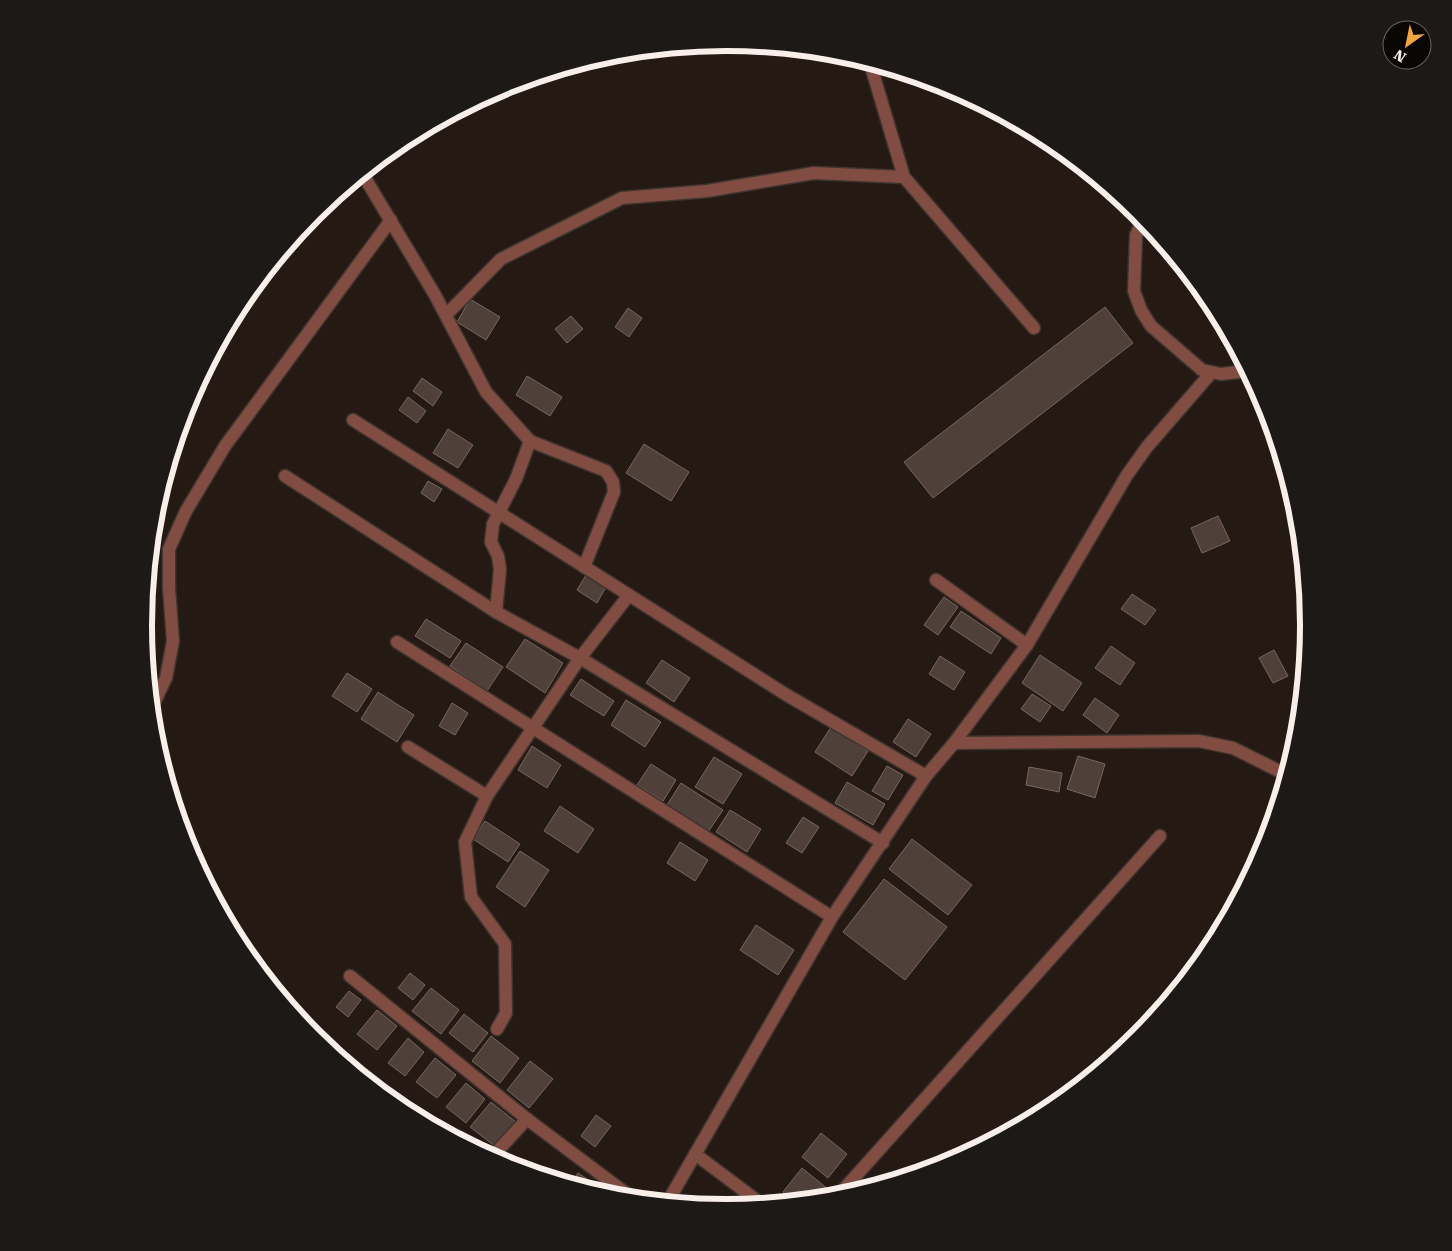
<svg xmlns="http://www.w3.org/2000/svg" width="1452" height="1251" viewBox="0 0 1452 1251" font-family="'Roboto Serif',serif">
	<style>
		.building { fill: #4f403a; stroke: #76665e }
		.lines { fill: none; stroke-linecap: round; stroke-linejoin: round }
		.minor-casing { stroke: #3e332d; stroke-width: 15 }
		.minor { stroke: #814d42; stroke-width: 12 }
		.rim { fill: none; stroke: #f8eeea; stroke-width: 6 }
	</style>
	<rect width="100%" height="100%" fill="#251913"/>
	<g class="building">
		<path d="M470 299 500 317 486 340 457 322Z"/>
		<path d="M1105 307 1133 343 933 498 904 462Z"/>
		<path d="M628 308 642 318 629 337 615 327Z"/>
		<path d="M571 316 583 329 567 343 555 329Z"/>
		<path d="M527 376 562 397 550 416 516 395Z"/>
		<path d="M422 378 442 392 433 406 413 391Z"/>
		<path d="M408 397 426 411 417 423 399 410Z"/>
		<path d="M448 429 473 445 458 468 433 453Z"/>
		<path d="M644 444 689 472 671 501 626 473Z"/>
		<path d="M428 481 442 489 434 502 421 493Z"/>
		<path d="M1218 516 1230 541 1202 553 1191 528Z"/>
		<path d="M586 575 606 587 597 603 577 590Z"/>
		<path d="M1132 594 1156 610 1145 625 1121 609Z"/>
		<path d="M944 597 958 607 938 635 924 625Z"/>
		<path d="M961 611 1001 638 991 654 950 627Z"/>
		<path d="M426 619 461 641 450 658 415 636Z"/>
		<path d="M525 639 563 663 545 693 506 667Z"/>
		<path d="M466 643 503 667 487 691 450 666Z"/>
		<path d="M1111 646 1135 663 1120 685 1095 668Z"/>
		<path d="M1274 650 1288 676 1273 683 1259 658Z"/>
		<path d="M1040 655 1082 683 1063 711 1022 683Z"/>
		<path d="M940 656 965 672 954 690 929 674Z"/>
		<path d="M662 660 690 678 674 702 646 683Z"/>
		<path d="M347 673 372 689 357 712 332 696Z"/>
		<path d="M581 679 614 701 604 716 570 695Z"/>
		<path d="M378 692 414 715 397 742 361 719Z"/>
		<path d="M1032 694 1051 706 1040 722 1021 709Z"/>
		<path d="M1095 698 1119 715 1107 733 1083 715Z"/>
		<path d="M626 700 661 722 645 747 611 725Z"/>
		<path d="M452 703 468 713 455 735 439 726Z"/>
		<path d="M908 719 931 734 916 757 893 742Z"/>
		<path d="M831 727 868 751 852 776 815 752Z"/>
		<path d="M532 746 561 765 547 788 518 770Z"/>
		<path d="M1078 756 1105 764 1095 798 1067 789Z"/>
		<path d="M714 757 742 774 723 804 695 787Z"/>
		<path d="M651 764 676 780 663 801 637 785Z"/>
		<path d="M887 766 903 775 888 800 872 791Z"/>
		<path d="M1029 767 1062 773 1059 792 1026 785Z"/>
		<path d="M847 782 885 804 873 825 835 803Z"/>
		<path d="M681 783 723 810 708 832 667 805Z"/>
		<path d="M560 806 594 829 578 853 544 831Z"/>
		<path d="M730 810 761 829 747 852 716 832Z"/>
		<path d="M803 817 819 827 802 853 786 843Z"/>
		<path d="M485 821 520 844 508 862 473 839Z"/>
		<path d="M912 839 972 885 948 915 889 869Z"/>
		<path d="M680 842 708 860 695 881 667 863Z"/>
		<path d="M520 851 549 870 525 907 496 887Z"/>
		<path d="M884 879 947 927 905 980 843 932Z"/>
		<path d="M756 925 794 950 778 975 740 950Z"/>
		<path d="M410 973 425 985 413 1000 398 988Z"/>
		<path d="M431 988 459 1010 441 1034 412 1011Z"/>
		<path d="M349 991 361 1000 348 1017 336 1007Z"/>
		<path d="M377 1010 397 1026 377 1050 357 1034Z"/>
		<path d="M464 1014 488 1033 473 1052 449 1033Z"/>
		<path d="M491 1036 519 1058 500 1083 472 1061Z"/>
		<path d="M408 1038 424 1052 405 1076 388 1063Z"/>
		<path d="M435 1058 456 1075 437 1098 416 1082Z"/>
		<path d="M530 1061 553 1079 529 1108 507 1090Z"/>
		<path d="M466 1083 485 1099 466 1123 446 1107Z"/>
		<path d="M491 1102 516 1122 496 1147 470 1127Z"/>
		<path d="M596 1115 611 1126 595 1147 581 1136Z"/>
		<path d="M821 1133 847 1154 828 1178 802 1157Z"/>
		<path d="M802 1168 829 1190 822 1199 795 1202 783 1192Z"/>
		<path d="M578 1173 602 1189 599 1193 570 1185Z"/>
	</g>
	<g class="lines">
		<defs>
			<g id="minor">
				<path d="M870 63 904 177 1034 328"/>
				<path d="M362 173 435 295 486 392 530 441 516 479 493 524 491 542 498 556 500 569 496 612"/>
				<path d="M1143 220 1136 235 1134 291 1141 310 1151 326 1202 370 1221 374 1238 372 1246 367"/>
				<path d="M446 315 501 259 622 198 707 191 814 173 904 177"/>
				<path d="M353 420 785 694 926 776"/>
				<path d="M530 441 606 471 613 482 614 492 584 567"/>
				<path d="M285 476 496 612 580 658 883 843"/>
				<path d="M936 580 1027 645 954 743"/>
				<path d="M397 642 832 917"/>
				<path d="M1027 645 1127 475 1147 447 1211 373"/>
				<path d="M151 709 166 678 173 641 169 588V549L186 511 225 446 391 220"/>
				<path d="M408 747 487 796 580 658 629 595"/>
				<path d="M487 796 465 842 471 897 505 944 506 1013 497 1029"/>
				<path d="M350 976 527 1119 635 1200"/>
				<path d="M695 1154 763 1205"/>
				<path d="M491 1158 527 1119"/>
				<path d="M836 1198 1160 836"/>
				<path d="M667 1203 832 917 926 776 954 743 1199 741 1233 748 1287 775"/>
			</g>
		</defs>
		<use href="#minor" class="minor-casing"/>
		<use href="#minor" class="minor"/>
	</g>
	<path d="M0 0H1452V1251H0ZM152 625a574 574 0 1 1 1148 0a574 574 0 1 1-1148 0Z" fill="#1d1916" fill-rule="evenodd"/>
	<path class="rim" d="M152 625a574 574 0 1 1 1148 0a574 574 0 1 1-1148 0Z"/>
	<g transform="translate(1407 45) rotate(213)"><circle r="24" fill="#0a0604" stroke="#696360"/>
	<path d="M0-4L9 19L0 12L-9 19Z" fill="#f2a542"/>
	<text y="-8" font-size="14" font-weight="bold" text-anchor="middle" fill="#f8eeea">N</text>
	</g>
</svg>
